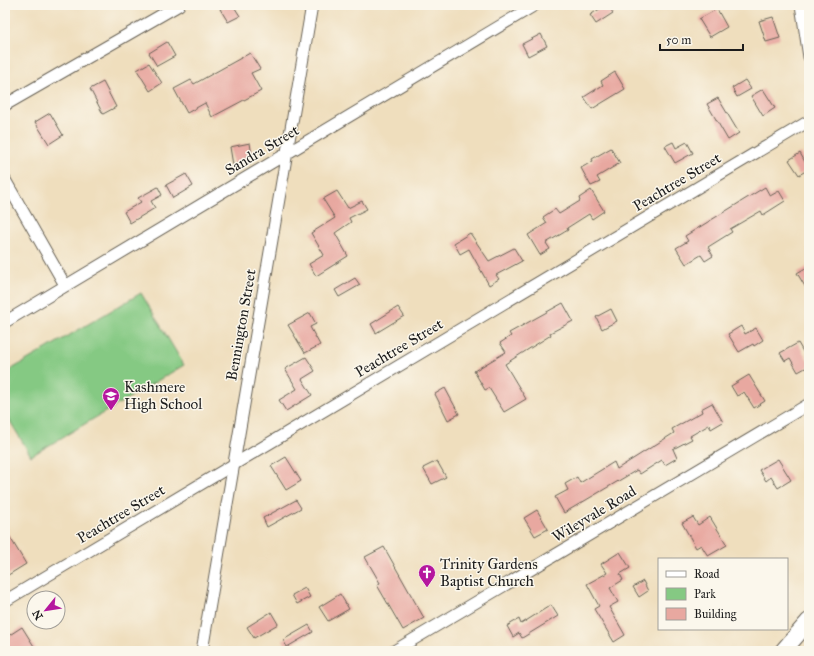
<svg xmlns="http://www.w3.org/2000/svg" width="814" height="656" viewBox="0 0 814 656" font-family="'IM FELL Great Primer',serif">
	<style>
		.green { fill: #85c983; stroke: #507250 }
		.building { fill: #e8a8a0 }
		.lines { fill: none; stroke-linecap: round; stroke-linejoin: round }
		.minor-casing { stroke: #666054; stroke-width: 13 }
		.secondary-casing { stroke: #666054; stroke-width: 18 }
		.minor { stroke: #fff; stroke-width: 11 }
		.secondary { stroke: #fff; stroke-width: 16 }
		.labels { text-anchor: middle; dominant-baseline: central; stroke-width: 3; stroke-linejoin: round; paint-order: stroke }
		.street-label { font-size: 15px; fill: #1c1c1c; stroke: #fbf7ec }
		.poi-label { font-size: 15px; fill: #1c1c1c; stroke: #fbf7ec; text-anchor: start }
	</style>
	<rect width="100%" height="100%" fill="#fbf7ec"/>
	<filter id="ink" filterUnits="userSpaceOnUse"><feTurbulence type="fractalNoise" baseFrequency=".025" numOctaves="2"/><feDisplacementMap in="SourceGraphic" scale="8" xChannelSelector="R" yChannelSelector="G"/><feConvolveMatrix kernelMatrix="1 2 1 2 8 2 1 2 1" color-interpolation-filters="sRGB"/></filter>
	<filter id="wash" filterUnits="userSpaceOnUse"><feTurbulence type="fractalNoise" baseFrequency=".012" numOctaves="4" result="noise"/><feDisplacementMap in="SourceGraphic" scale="16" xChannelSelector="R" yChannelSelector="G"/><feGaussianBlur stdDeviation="0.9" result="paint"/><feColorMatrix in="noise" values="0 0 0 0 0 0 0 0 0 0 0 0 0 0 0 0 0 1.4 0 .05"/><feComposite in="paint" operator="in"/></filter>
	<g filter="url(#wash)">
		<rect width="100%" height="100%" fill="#efdebd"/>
		<path class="green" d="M141 293 184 365 31 456 5 413V373Z"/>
		<g id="blocks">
			<g class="building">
				<path d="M226 5H233L240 16 228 22 220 9Z"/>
				<path d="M606 5H608L613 13 596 24 590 15Z"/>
				<path d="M717 9 727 27 710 37 699 19Z"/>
				<path d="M773 17 780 38 766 42 759 21Z"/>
				<path d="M541 34 547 46 528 56 522 44Z"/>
				<path d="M167 42 175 56 157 66 149 53Z"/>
				<path d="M250 53 260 69 251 73 261 91 212 117 205 103 187 113 174 89 191 80 194 84Z"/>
				<path d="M149 63 162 83 150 91 137 70Z"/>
				<path d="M615 72 625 89 592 109 584 97 603 85 601 81Z"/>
				<path d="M745 80 751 89 737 97 732 88Z"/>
				<path d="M103 82 116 107 103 114 90 89Z"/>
				<path d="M763 89 775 108 763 116 751 96Z"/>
				<path d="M718 98 739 133 728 140 707 104Z"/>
				<path d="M50 113 63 135 49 144 35 122Z"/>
				<path d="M673 142 676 148 687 142 693 153 675 163 665 146Z"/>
				<path d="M250 143 252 156 246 157 247 163 233 165 230 147Z"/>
				<path d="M611 148 620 163 597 177 600 182 591 186 581 168 593 161 592 159Z"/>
				<path d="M800 153 809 169 799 175 789 160Z"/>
				<path d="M186 174 193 186 173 198 166 185Z"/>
				<path d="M158 187 162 195 151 201 155 208 130 223 124 212 141 202 138 198Z"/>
				<path d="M765 187 770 196 779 191 785 201 763 215 761 211 730 229 732 232 708 247 713 256 705 261 701 255 686 264 676 248 688 241 685 236Z"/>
				<path d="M591 190 604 211 592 219 589 214 567 228 568 230 546 243 550 249 540 255 528 235 547 223 543 217 555 209 559 214 580 201 579 198Z"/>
				<path d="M337 191 348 208 362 201 367 209 349 218 351 222 335 233 348 256 316 276 309 264 324 255 311 233 335 218 323 199Z"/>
				<path d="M470 233 489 261 514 248 522 261 496 275 499 279 489 285 469 249 460 254 454 243Z"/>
				<path d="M809 266V293L797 273Z"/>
				<path d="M355 278 360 285 339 297 335 290Z"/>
				<path d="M563 303 573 321 550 333 551 335 505 364 526 399 504 412 489 388 485 390 474 371 506 352 500 343 511 336 509 333Z"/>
				<path d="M398 307 404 316 376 333 371 324Z"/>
				<path d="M611 309 617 321 602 329 596 317Z"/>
				<path d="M310 313 316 324 310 327 320 345 305 353 288 325Z"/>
				<path d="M741 326 745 334 756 328 763 340 754 346 753 344 739 352 728 334Z"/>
				<path d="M798 343 809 362V366L798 372 790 358 785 361 780 353Z"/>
				<path d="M306 357 315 371 302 379 312 395 286 411 279 400 297 389 285 369Z"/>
				<path d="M749 375 765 401 754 408 744 392 737 396 731 386Z"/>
				<path d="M445 388 459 414 448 420 435 394Z"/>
				<path d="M712 403 723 422 711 429 709 425 690 436 692 439 673 449 677 458 665 465 662 460 640 474 637 470 564 513 555 497 568 490 565 484 577 477 580 483 614 462 617 469 674 433 672 429 702 412 701 409Z"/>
				<path d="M286 457 301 481 286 490 271 466Z"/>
				<path d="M778 459 791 480 778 488 771 477 766 481 759 470Z"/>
				<path d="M437 461 446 477 432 484 423 468Z"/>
				<path d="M296 500 301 508 267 527 263 518Z"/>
				<path d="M537 510 548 529 535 536 524 518Z"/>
				<path d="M693 517 698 525 710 517 727 545 708 556 701 545 696 548 682 523Z"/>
				<path d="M5 529 26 564 5 577Z"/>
				<path d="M384 547 424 618 403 630 377 585 380 583 365 557Z"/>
				<path d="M620 552 630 568 620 574 623 580 610 588 618 602 609 607 625 635 614 642 594 609 599 606 587 584 607 573 601 564Z"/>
				<path d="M643 581 648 591 639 597 633 587Z"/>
				<path d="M305 588 310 597 297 604 292 595Z"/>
				<path d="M340 594 349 609 328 621 319 607Z"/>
				<path d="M551 605 558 616 522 638 519 633 513 637 507 626 519 619 521 624Z"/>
				<path d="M271 612 278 624 254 638 247 627Z"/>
				<path d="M309 625 313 632 287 647 283 640Z"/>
				<path d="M22 627 37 651H5V638Z"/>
			</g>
		</g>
	</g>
	<g filter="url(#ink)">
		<use href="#blocks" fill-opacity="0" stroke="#666054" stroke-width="1"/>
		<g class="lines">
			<defs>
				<g id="minor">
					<path d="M801 5 809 57"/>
					<path d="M5 105 179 5"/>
					<path d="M5 180 65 285"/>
					<path d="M5 322 535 5"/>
					<path d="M5 601 809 121"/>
					<path d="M202 651 312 5"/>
					<path d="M394 651 809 404"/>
				</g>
				<path id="secondary" d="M783 651 809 621"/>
			</defs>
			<use href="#minor" class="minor-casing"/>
			<use href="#secondary" class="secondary-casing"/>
			<use href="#minor" class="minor"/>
			<use href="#secondary" class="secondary"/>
		</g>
	</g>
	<defs>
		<symbol id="school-pin" viewBox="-11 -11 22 30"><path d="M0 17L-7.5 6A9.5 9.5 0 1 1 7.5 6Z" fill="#b5179e" stroke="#fbf7ec"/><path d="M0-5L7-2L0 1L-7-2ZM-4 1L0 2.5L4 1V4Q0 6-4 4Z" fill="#fff"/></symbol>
		<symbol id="church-pin" viewBox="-11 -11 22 30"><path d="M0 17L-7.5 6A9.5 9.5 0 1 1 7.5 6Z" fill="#b5179e" stroke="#fbf7ec"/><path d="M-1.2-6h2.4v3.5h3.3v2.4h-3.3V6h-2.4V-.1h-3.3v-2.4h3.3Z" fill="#fff"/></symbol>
	</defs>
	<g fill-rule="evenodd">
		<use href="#school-pin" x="101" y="386" width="20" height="27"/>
		<use href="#church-pin" x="417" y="563" width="20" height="27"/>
	</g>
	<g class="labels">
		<g class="street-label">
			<text transform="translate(262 150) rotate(-31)">Sandra Street</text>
			<text transform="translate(677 182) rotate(-31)">Peachtree Street</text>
			<text transform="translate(241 325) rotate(-80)">Bennington Street</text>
			<text transform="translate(399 348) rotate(-31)">Peachtree Street</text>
			<text transform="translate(121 514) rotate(-31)">Peachtree Street</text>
			<text transform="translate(594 514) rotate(-31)">Wileyvale Road</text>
		</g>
		<g class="poi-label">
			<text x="124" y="387">Kashmere<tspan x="124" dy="17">High School</tspan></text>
			<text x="440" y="564">Trinity Gardens<tspan x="440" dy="17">Baptist Church</tspan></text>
		</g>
	</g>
	<rect width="814" height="656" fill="none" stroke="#fbf7ec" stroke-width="20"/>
	<rect x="658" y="558" width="130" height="72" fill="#fbf7ec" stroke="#a29f99"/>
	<rect x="666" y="571" width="20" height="6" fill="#ffffff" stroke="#a29f99"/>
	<text x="694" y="578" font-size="12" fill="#1c1c1c">Road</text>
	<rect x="666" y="588" width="20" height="12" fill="#85c983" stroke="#a29f99"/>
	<text x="694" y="598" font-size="12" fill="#1c1c1c">Park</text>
	<rect x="666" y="608" width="20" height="12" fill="#e8a8a0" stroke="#a29f99"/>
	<text x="694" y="618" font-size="12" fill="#1c1c1c">Building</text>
	<g transform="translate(46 610) rotate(240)"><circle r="19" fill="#fbf7ec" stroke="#a29f99"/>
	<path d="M0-3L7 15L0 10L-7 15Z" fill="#b5179e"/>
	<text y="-6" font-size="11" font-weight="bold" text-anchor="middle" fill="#1c1c1c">N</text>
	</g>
	<path d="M660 44v6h83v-6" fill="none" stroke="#1c1c1c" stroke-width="2"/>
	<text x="666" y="44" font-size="12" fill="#1c1c1c" stroke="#fbf7ec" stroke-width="3" paint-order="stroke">50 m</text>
</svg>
